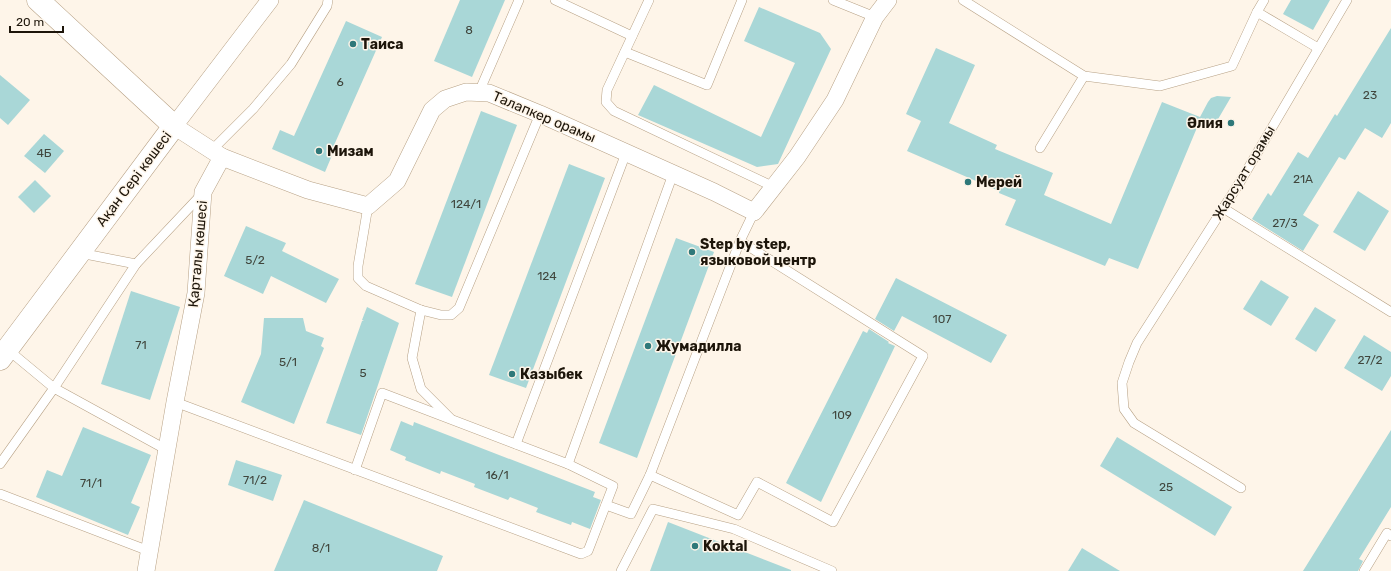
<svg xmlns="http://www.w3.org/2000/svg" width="1391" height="571" viewBox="0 0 1391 571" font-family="Rubik,sans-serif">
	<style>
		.building { fill: #a9d7d7 }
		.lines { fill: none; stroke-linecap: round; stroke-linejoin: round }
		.service-casing { stroke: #b7a185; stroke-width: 10 }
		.minor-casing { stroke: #b7a185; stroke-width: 18 }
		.tertiary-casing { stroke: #b7a185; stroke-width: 23 }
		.service { stroke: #fff; stroke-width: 9 }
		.minor { stroke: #fff; stroke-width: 17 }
		.tertiary { stroke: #fff; stroke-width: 22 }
		.poi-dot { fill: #2f7879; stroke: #fef5e9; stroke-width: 1.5 }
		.labels { text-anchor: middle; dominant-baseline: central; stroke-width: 3; stroke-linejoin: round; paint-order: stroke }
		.number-label { font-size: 12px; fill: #40463d }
		.poi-label { font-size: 14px; font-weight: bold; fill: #1d150a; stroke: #fef5e9; text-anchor: start }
		.street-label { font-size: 14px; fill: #1d150a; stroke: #fef5e9 }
	</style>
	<rect width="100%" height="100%" fill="#fef5e9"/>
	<g class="building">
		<path d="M460 0H505L472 77 434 61Z"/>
		<path d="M1291 0H1330L1313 30 1283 14Z"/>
		<path d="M759 7 820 33 831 49 778 164 757 167 638 115 654 85 761 137 795 63 744 41Z"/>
		<path d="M346 21 382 37 331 152 333 153 325 172 272 149 280 130 294 136Z"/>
		<path d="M1391 28V123L1382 138 1365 128 1345 160 1339 157 1303 215 1319 225 1303 251 1252 219 1268 193 1271 196 1298 152 1308 158 1335 114 1337 116Z"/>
		<path d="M936 48 975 65 949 123 997 145 995 149 1053 173 1044 195 1111 224 1162 102 1200 117 1208 102 1211 98 1217 96 1231 97 1214 126 1201 118 1138 269 1109 258 1105 266 1005 225 1016 200 999 193V191L907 151 921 121 906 114Z"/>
		<path d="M0 75 30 100 8 125 0 118Z"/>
		<path d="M481 111 517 125 452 297 415 284Z"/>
		<path d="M44 134 64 151 45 173 24 156Z"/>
		<path d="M569 164 605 178 526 388 489 375Z"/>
		<path d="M35 180 51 196 34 213 18 197Z"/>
		<path d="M1358 191 1389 211 1365 251 1333 232Z"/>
		<path d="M246 226 286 243 282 251 339 279 326 303 271 276 263 294 224 276Z"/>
		<path d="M676 238 714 252 637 458 599 443Z"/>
		<path d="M896 278 1007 335 991 363 902 316 894 331 875 319Z"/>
		<path d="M1261 280 1289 297 1271 326 1243 309Z"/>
		<path d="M131 291 180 307 150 400 101 384Z"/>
		<path d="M367 307 399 323 361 435 326 423 362 321H364L362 320Z"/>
		<path d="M1315 307 1336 320 1316 352 1295 339Z"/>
		<path d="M264 318H303L306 331 324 338 321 346 324 348 294 424 241 402 261 354Z"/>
		<path d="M869 329 889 342 888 343 895 346 821 502 786 483 863 331 867 333Z"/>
		<path d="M1364 335 1391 352V376L1382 391 1344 368Z"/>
		<path d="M401 421 413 426 414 422 595 492 593 497 601 500 590 529 572 522 571 525 536 512 538 508 510 497 508 500 474 487 475 484 441 471 440 474 405 460 406 457 390 450Z"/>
		<path d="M83 427 151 455 131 503 140 507 128 535 36 497 47 470 62 476Z"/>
		<path d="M1391 430V507L1359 559 1363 561 1358 571H1303Z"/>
		<path d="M1117 437 1232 507 1215 536 1100 466Z"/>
		<path d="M236 460 282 475 273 501 228 485Z"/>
		<path d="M304 500 443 556 437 571H274Z"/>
		<path d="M668 522 791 570V571H650Z"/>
		<path d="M1082 548 1120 571H1068Z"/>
	</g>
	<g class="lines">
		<defs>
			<g id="service">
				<path d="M555 0 632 36"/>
				<path d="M649 0 607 90 606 102 614 111 774 187"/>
				<path d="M833 0 875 17"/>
				<path d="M963 0 1084 76 1160 86 1232 66 1257 12"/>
				<path d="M1264 0 1257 12 1318 48"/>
				<path d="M625 52 707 85 742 0"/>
				<path d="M479 92 519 0"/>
				<path d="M1040 148 1084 76"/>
				<path d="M212 150 253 109 291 64 327 6 328 0"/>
				<path d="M368 206 358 266V278L366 286 421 310 441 315H451L459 308 540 114"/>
				<path d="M1223 208 1391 312"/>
				<path d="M740 241 923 356 833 522 757 482 738 515 650 475 740 241 754 212"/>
				<path d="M80 253 136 264"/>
				<path d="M421 310 412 358 421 389 450 418"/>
				<path d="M7 349 54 388 136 264 202 194"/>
				<path d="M175 402 581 554 588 551 613 486 568 464"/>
				<path d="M516 444 626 153"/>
				<path d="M0 464 54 388 167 450"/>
				<path d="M355 470 382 393 568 464 673 174"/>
				<path d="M1241 488 1134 423 1124 409 1122 383 1129 362 1137 343 1240 182 1347 0"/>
				<path d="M0 494 149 551"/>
				<path d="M606 505 631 514 650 475"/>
				<path d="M621 571 653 509 734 529 832 571"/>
				<path d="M1364 571 1387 533 1391 536"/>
			</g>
			<g id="minor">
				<path d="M222 157 308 190 368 206 397 181 432 110 445 99 466 92 489 93 540 114 714 192 754 212 797 157 835 100 875 17 888 0"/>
				<path d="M146 571 175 402 196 293 203 192 222 157 174 126 270 0"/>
			</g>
			<path id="tertiary" d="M0 359 174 126 38 0"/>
		</defs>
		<use href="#service" class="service-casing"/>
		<use href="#minor" class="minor-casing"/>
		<use href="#tertiary" class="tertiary-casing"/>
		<use href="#service" class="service"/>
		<use href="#minor" class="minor"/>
		<use href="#tertiary" class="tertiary"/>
	</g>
	<g class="poi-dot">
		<circle cx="353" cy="44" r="4"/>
		<circle cx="1231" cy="123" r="4"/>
		<circle cx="319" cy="151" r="4"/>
		<circle cx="968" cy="182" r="4"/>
		<circle cx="692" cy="252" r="4"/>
		<circle cx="648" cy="346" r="4"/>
		<circle cx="512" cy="374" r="4"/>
		<circle cx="695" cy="546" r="4"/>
	</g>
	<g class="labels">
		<g class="number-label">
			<text x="469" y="30">8</text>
			<text x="340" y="82">6</text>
			<text x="1370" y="95">23</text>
			<text x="44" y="153">4Б</text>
			<text x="1303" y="179">21А</text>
			<text x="466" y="204">124/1</text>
			<text x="1285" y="223">27/3</text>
			<text x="255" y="260">5/2</text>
			<text x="547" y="276">124</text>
			<text x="942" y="319">107</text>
			<text x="141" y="345">71</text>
			<text x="1370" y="360">27/2</text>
			<text x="288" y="362">5/1</text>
			<text x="363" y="373">5</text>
			<text x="842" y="415">109</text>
			<text x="497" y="475">16/1</text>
			<text x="255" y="480">71/2</text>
			<text x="91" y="483">71/1</text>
			<text x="1166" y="487">25</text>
			<text x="321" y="548">8/1</text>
		</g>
		<g class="poi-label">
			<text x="361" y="44">Таиса</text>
			<text x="1223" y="123" text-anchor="end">Әлия</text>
			<text x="327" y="151">Мизам</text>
			<text x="976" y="182">Мерей</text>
			<text x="700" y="244">Step by step,<tspan x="700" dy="16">языковой центр</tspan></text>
			<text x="656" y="346">Жумадилла</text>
			<text x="520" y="374">Казыбек</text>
			<text x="703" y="546">Koktal</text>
		</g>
		<g class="street-label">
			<text transform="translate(544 117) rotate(23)">Талапкер орамы</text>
			<text transform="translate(1244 173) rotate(-59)">Жарсуат орамы</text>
			<text transform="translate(134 179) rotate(-53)">Ақан Сері көшесі</text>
			<text transform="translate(198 254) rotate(-85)">Қарталы көшесі</text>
		</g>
	</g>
	<path d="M10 26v6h53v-6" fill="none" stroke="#1d150a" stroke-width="2"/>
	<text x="16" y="26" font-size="12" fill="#1d150a" stroke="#fef5e9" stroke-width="3" paint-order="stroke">20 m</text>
</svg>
